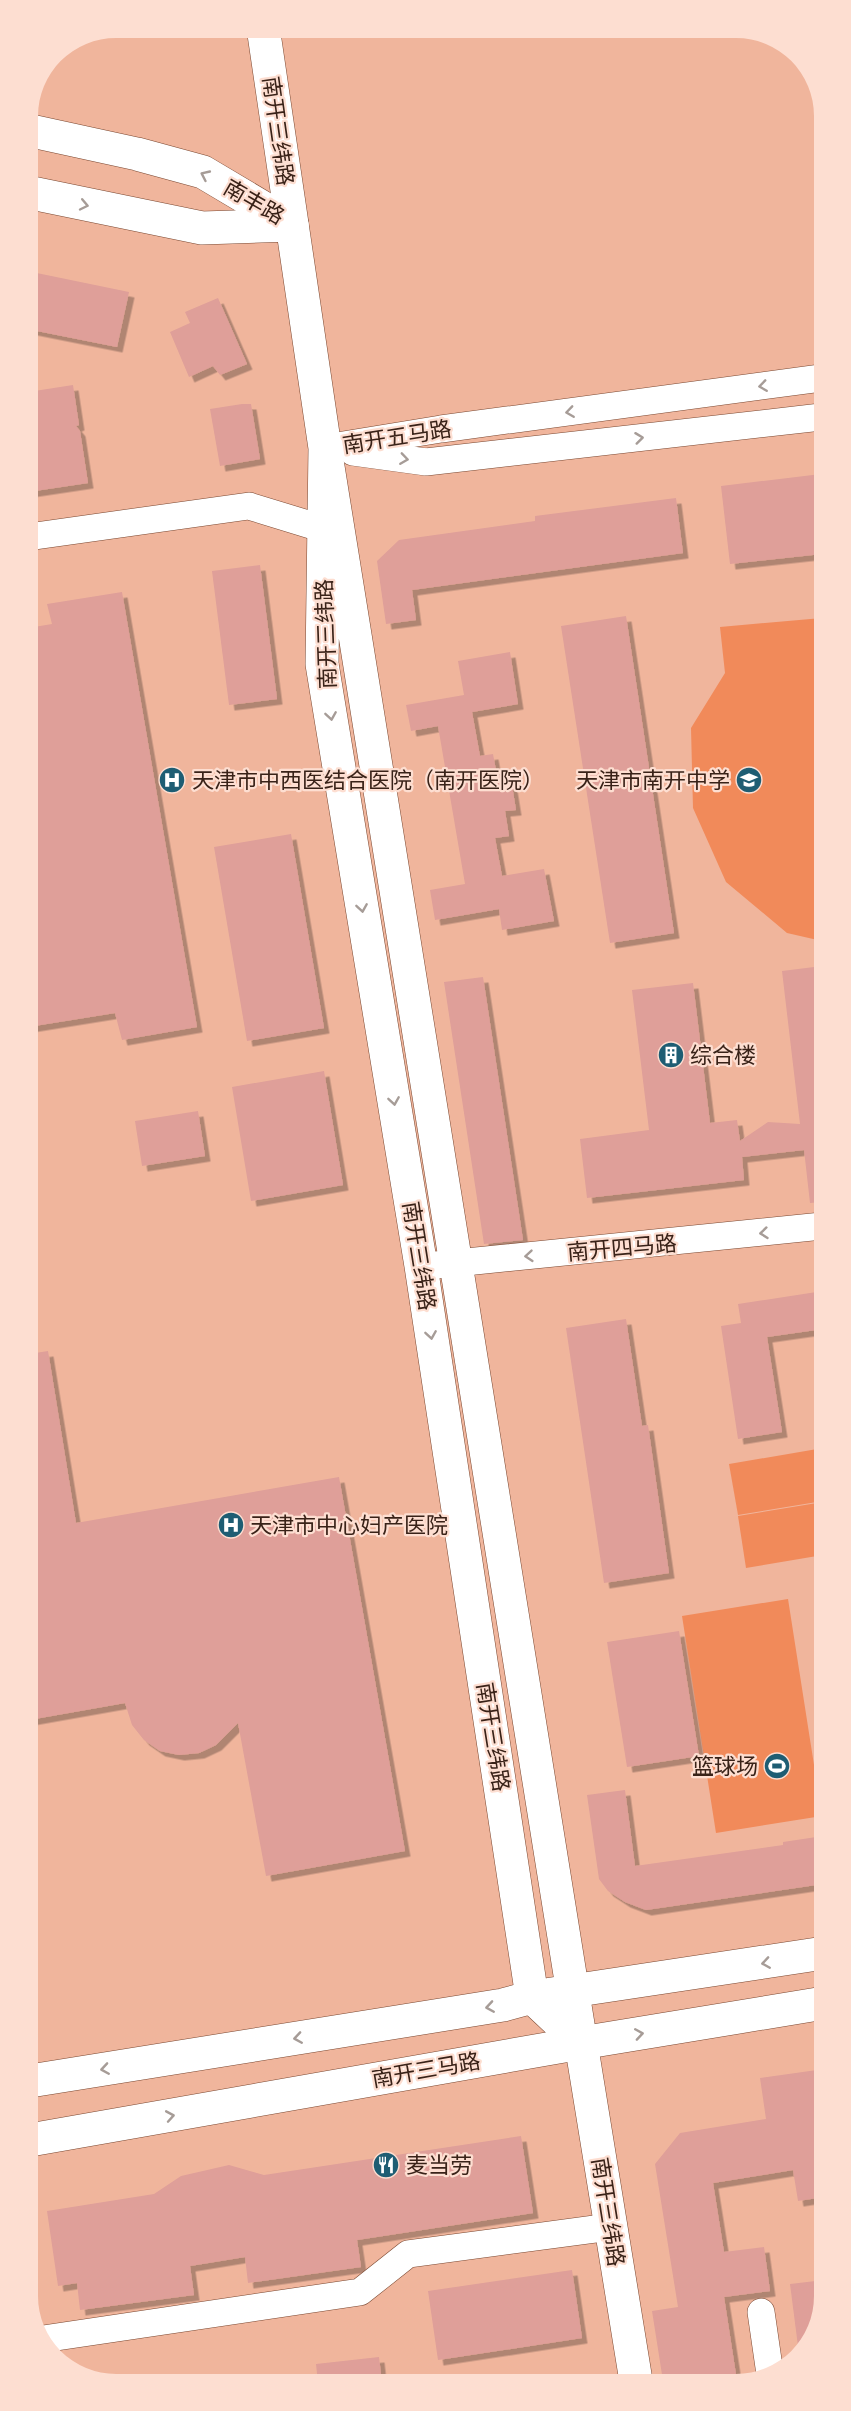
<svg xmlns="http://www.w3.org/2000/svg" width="851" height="2411" viewBox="0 0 851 2411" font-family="'Zilla Slab','Noto Sans SC',serif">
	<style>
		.green { fill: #f18a5a }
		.building { fill: #df9f99; filter: url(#shadow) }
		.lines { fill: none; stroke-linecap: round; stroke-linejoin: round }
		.minor-casing { stroke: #7a4730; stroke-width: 28 }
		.tertiary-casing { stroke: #7a4730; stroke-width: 34 }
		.primary-casing { stroke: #7a4730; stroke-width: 34 }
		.minor { stroke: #fff; stroke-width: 27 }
		.tertiary { stroke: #fff; stroke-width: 33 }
		.primary { stroke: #fff; stroke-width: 33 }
		.oneway { stroke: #a69c97 }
		.labels { text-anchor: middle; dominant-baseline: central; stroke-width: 4.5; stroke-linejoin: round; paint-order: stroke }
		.street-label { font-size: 22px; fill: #392218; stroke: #fdded1 }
		.poi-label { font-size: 22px; fill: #392218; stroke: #fdded1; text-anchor: start }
	</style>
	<defs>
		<filter id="shadow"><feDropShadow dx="5.5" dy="5.5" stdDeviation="0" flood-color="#0004"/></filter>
	</defs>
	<rect width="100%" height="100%" fill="#f0b59c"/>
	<g class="green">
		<path d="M822 618V941L787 933 726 882 693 808 691 728 725 673 720 627Z"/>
		<path d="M823 1448V1501L738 1515 729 1464Z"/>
		<path d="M823 1502V1555L746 1568 738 1516Z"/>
		<path d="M788 1599 822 1816 716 1833 682 1616Z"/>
	</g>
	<g class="building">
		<path d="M27 271 129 292 117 347 27 329Z"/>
		<path d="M218 298 247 364 220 375 213 366 189 377 170 332 190 323 185 312Z"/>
		<path d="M73 385 79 425 76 426 80 431 88 483 28 492V392Z"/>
		<path d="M242 404H251L260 459 220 466 210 409Z"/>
		<path d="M821 474 822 554 730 564 721 486Z"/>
		<path d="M676 498 683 553 412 590 416 620 386 624 377 561 399 540 535 521V516Z"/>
		<path d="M260 565 277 699 229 705 212 571Z"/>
		<path d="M122 592 197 1027 122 1040 115 1013 28 1027V628L52 624 47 604Z"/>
		<path d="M626 616 674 933 610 943 561 626Z"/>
		<path d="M510 652 518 704 472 712 480 756 493 754 497 776 510 773 516 810 505 811 509 836 495 838 502 876 544 869 554 921 502 930 499 909 435 920 430 890 465 884 438 726 411 731 406 705 464 695 458 661Z"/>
		<path d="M291 834 324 1028 247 1041 214 847Z"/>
		<path d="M822 966V1202L810 1203 804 1150 742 1157 744 1180 587 1198 580 1139 649 1130 632 990 693 983 710 1123 737 1120 740 1141 768 1122 800 1124 782 971Z"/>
		<path d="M483 977 523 1240 484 1244 444 982Z"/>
		<path d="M324 1071 343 1185 251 1201 232 1087Z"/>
		<path d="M198 1111 205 1156 142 1166 135 1121Z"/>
		<path d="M823 1291V1329L767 1337 782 1432 738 1439 721 1326 741 1323 738 1304Z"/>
		<path d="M626 1319 642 1426 648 1425 669 1573 604 1583 566 1328Z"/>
		<path d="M48 1351 76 1523 339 1477 405 1851 266 1876 238 1723 216 1745 199 1753 179 1755 160 1751 144 1740 132 1725 125 1703 29 1720V1354Z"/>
		<path d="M679 1631 699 1756 627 1767 607 1642Z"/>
		<path d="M625 1790 635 1866 783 1845V1842L823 1836V1884L646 1910 625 1902 608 1891 599 1879 587 1795Z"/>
		<path d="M824 2069V2197L798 2201 793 2170 713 2183 724 2252 764 2247 770 2291 724 2297 737 2381H663L652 2311 678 2307 655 2164 680 2133 766 2119 760 2078Z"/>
		<path d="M521 2136 533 2213 357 2240 361 2267 248 2283 245 2257 190 2266 194 2295 80 2310 77 2283 58 2286 47 2211 154 2194 181 2176 229 2165 264 2175Z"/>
		<path d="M572 2270 582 2338 438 2360 428 2291Z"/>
		<path d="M824 2280V2296L806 2350 799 2354 790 2284Z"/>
		<path d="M379 2357 382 2383H318L316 2364Z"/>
	</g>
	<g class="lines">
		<defs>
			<g id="minor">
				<path d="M325 448 441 429 821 378"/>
				<path d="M353 452 426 462 821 417"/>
				<path d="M28 537 249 506 324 529"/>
				<path d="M436 1265 822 1226"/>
				<path d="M761 2312 770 2374"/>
				<path d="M43 2339 360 2292 408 2254 610 2227"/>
			</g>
			<g id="tertiary">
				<path d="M263 27 325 448 581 2043 532 1997 421 1266 322 664 325 448"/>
				<path d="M27 130 137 154 203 172 292 225"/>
				<path d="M27 192 202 228 292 225"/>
				<path d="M581 2043 636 2381"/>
			</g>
			<g id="primary">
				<path d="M30 2081 503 2005 532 1997 824 1953"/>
				<path d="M30 2140 581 2043 824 2003"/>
			</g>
		</defs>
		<use href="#minor" class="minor-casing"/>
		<use href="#tertiary" class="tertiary-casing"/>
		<use href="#primary" class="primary-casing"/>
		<use href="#minor" class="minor"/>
		<use href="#tertiary" class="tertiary"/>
		<use href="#primary" class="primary"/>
	</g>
	<defs><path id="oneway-chevron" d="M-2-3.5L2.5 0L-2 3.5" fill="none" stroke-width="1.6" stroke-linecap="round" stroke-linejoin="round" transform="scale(1.5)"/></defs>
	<g class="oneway">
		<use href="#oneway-chevron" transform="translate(205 175) rotate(-155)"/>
		<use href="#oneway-chevron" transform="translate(84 205) rotate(12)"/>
		<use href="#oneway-chevron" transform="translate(763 386) rotate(172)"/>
		<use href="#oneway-chevron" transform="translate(570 412) rotate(172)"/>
		<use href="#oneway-chevron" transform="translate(639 438) rotate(-7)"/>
		<use href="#oneway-chevron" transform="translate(404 459) rotate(8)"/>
		<use href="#oneway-chevron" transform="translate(331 716) rotate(81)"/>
		<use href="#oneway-chevron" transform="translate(362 908) rotate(81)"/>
		<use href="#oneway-chevron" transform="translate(394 1101) rotate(81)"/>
		<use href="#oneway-chevron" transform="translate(764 1233) rotate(174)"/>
		<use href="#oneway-chevron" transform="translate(529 1256) rotate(175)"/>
		<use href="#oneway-chevron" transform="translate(431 1335) rotate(81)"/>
		<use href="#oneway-chevron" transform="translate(766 1963) rotate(171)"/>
		<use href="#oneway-chevron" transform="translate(490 2007) rotate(171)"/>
		<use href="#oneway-chevron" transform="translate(639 2034) rotate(-9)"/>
		<use href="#oneway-chevron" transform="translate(298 2038) rotate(171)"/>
		<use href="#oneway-chevron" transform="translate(105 2069) rotate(171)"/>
		<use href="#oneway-chevron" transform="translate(170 2116) rotate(-10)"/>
	</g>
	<defs>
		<symbol id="hospital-disc" viewBox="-11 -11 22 22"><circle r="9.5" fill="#1e5d73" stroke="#fdded1"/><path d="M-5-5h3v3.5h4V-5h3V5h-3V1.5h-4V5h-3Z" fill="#fff"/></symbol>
		<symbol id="school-disc" viewBox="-11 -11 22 22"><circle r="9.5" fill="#1e5d73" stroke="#fdded1"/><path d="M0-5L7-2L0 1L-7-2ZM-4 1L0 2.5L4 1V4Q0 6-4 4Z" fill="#fff"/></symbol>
		<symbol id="building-disc" viewBox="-11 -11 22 22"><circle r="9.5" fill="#1e5d73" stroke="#fdded1"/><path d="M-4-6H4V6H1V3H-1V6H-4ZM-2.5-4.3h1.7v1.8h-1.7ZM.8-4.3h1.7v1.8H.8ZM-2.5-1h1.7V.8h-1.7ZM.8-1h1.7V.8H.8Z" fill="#fff"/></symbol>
		<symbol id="stadium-disc" viewBox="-11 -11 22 22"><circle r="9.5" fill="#1e5d73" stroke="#fdded1"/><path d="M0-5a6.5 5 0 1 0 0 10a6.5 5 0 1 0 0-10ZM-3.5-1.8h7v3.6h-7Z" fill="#fff"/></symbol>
		<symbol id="restaurant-disc" viewBox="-11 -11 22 22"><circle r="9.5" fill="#1e5d73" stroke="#fdded1"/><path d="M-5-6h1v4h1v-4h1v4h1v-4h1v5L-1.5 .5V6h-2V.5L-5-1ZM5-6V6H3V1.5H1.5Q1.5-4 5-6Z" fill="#fff"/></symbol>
	</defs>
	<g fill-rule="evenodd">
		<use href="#hospital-disc" x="157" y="765" width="30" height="30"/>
		<use href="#school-disc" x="734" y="765" width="30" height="30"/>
		<use href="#building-disc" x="656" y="1040" width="30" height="30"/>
		<use href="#hospital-disc" x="216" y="1510" width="30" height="30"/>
		<use href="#stadium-disc" x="762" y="1751" width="30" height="30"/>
		<use href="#restaurant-disc" x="371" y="2150" width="30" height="30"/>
	</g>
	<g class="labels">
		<g class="street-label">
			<text transform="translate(278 131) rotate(82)">南开三纬路</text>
			<text transform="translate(254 202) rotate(30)">南丰路</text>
			<text transform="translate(397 437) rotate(-9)">南开五马路</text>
			<text transform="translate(326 634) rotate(-92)">南开三纬路</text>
			<text transform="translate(622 1248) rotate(-5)">南开四马路</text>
			<text transform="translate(419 1256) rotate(81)">南开三纬路</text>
			<text transform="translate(493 1737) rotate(81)">南开三纬路</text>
			<text transform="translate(426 2070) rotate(-10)">南开三马路</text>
			<text transform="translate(608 2212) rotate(81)">南开三纬路</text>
		</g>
		<g class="poi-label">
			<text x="192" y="780">天津市中西医结合医院（南开医院）</text>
			<text x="730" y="780" text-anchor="end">天津市南开中学</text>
			<text x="690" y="1055">综合楼</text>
			<text x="250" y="1525">天津市中心妇产医院</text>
			<text x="758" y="1766" text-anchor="end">篮球场</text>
			<text x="406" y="2165">麦当劳</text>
		</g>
	</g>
	<path d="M0 0H851V2411H0ZM116 38H736A78 78 0 0 1 814 116V2296A78 78 0 0 1 736 2374H116A78 78 0 0 1 38 2296V116A78 78 0 0 1 116 38Z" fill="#fdded1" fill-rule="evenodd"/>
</svg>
